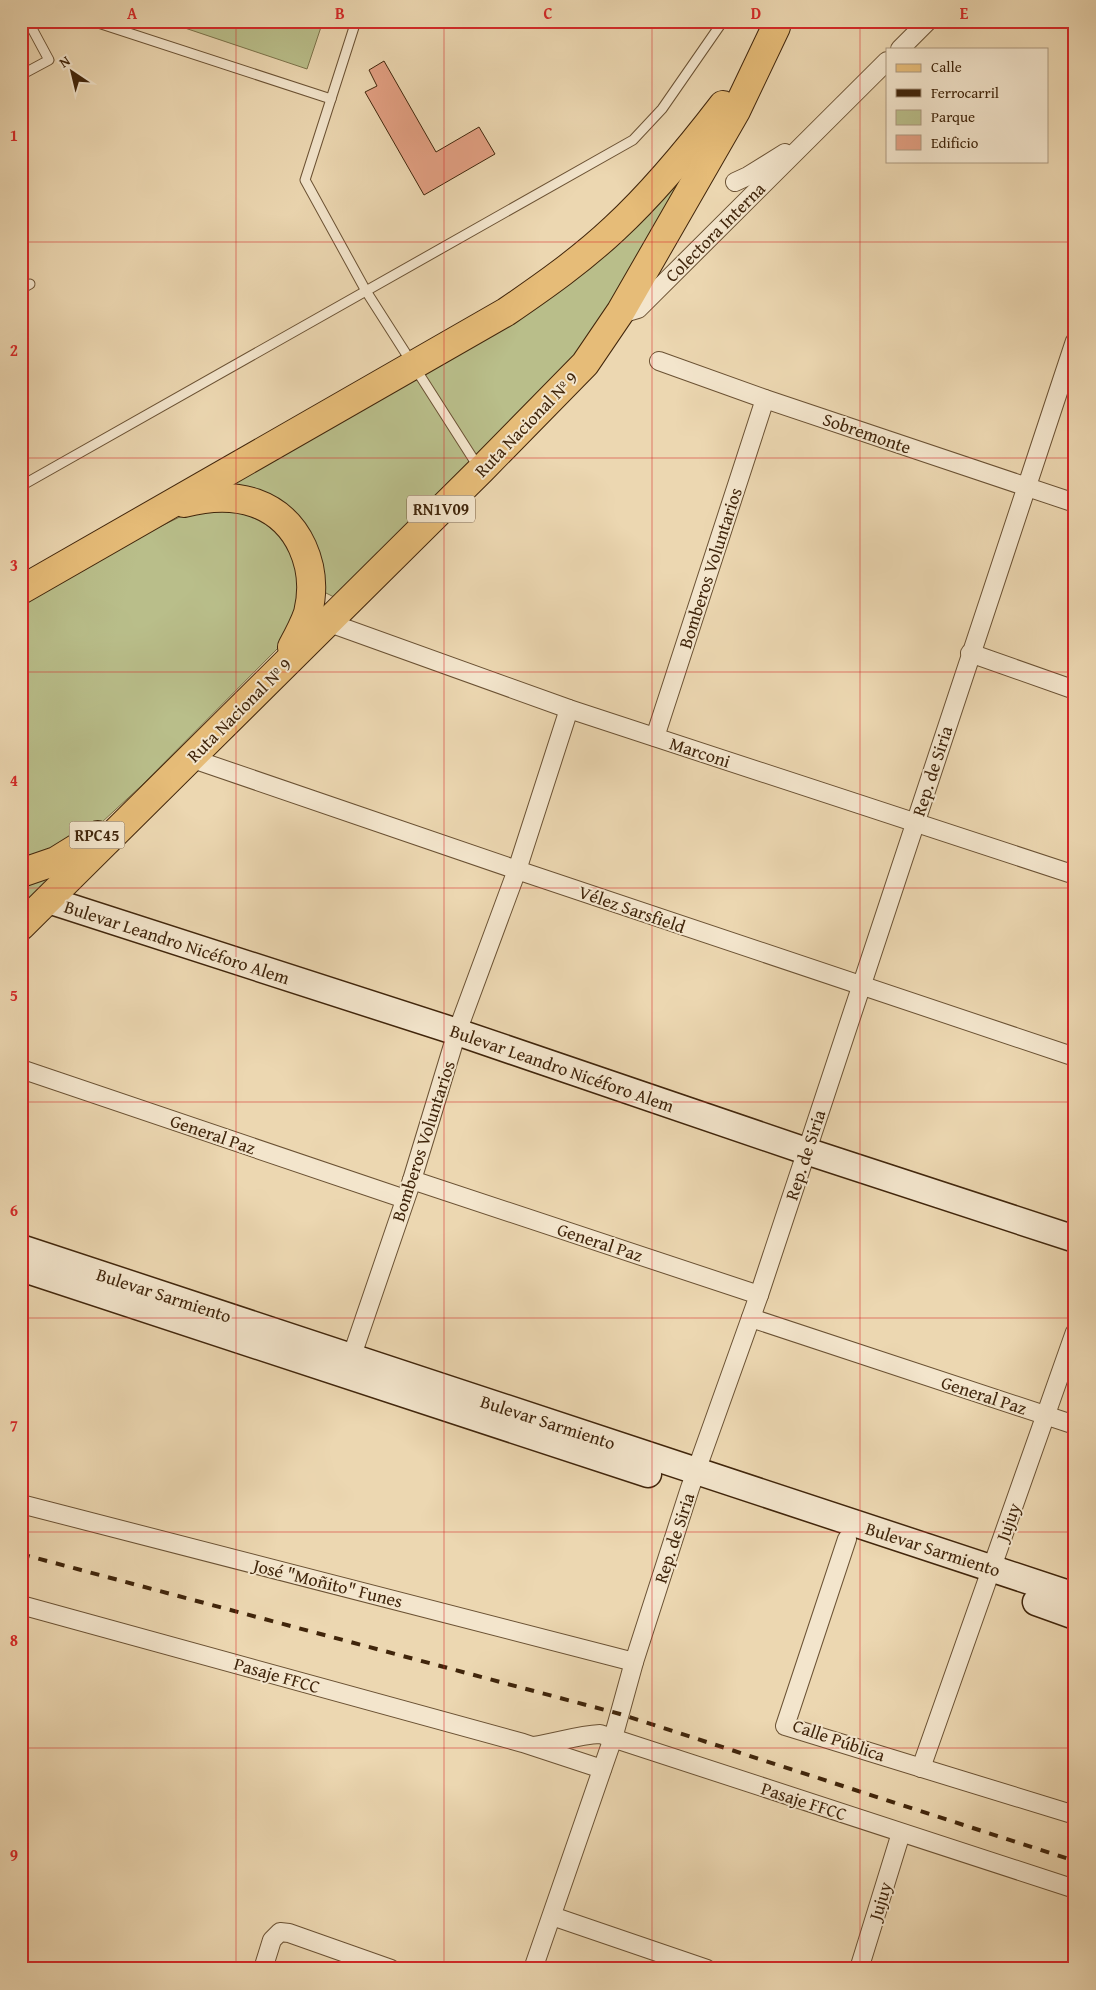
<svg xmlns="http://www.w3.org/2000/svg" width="1096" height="1990" viewBox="0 0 1096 1990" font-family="'Gentium Book Plus',serif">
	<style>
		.green { fill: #b9be8a; stroke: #7c724a }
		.building { fill: #e29f82; stroke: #40250b }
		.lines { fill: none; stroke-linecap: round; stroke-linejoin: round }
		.lane-casing { stroke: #6b5234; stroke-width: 11 }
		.street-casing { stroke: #6b5234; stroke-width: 20 }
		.secondary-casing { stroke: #40250b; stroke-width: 29 }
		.primary-casing { stroke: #40250b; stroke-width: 30 }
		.lane { stroke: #f3e5cc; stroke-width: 9 }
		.street { stroke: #f3e5cc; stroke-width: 18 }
		.secondary { stroke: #f3e5cc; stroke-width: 26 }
		.primary { stroke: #e6bc78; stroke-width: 28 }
		.rail { stroke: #40250b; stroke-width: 4; stroke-dasharray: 9 9; stroke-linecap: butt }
		.grid { fill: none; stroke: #d62828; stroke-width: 1; stroke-opacity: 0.55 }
		.labels { text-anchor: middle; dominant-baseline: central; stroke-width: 4; stroke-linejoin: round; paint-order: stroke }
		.shield { fill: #f3e5cc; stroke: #765f45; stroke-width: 1 }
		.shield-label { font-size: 16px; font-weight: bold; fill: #40250b }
		.street-label { font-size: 18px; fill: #40250b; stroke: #f3e5cc }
		.neatline { fill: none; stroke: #d62828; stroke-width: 2 }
		.grid-label { font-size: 16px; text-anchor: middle; font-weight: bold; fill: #d62828 }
	</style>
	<rect width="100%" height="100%" fill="#ecd7b1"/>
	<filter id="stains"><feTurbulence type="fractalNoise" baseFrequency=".004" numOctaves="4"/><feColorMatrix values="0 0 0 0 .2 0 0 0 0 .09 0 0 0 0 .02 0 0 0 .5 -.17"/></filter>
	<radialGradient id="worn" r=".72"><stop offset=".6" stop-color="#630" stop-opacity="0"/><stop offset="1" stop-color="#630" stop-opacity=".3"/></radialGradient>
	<g class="green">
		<path d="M164 21H323L307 69Z"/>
		<path d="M731 108 587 347 334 597 320 590 316 557 217 486 523 310Z"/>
		<path d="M211 508 254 515 287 541 302 586 289 631 278 648 141 786 101 823 21 866V604L153 530 186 514Z"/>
		<path d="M38 876 52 882 21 913V882Z"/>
	</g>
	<path class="building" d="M384 61 436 152 479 127 495 154 424 195 365 92 377 86 369 70Z"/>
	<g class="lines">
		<defs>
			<g id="lane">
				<path d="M92 21 331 99"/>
				<path d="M356 21 305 180 366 291 479 468"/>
				<path d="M21 75 49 60 28 21"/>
				<path d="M21 289 30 284"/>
				<path d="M21 486 633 140 662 109 723 21"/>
			</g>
			<g id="street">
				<path d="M900 49 928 21"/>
				<path d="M735 182 748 176 785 153"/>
				<path d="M618 315 638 309 887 61"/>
				<path d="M659 361 765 399 1075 503"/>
				<path d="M327 622 569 709 1075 875"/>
				<path d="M970 653 1075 690"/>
				<path d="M655 737 765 399"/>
				<path d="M190 758 517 870 1075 1057"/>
				<path d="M21 1069 405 1199"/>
				<path d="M412 1180 759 1295"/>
				<path d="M751 1318 1075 1425"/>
				<path d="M348 1367 412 1180 457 1032 517 870 569 709"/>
				<path d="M21 1504 634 1662"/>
				<path d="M847 1539 785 1726 1075 1815"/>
				<path d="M21 1605 523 1743 602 1769"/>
				<path d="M534 1746C556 1743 577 1735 600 1734L1075 1889"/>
				<path d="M921 1768 1075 1332"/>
				<path d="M552 1916 707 1969"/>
				<path d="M263 1969 272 1940 280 1932 289 1933 391 1969"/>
				<path d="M533 1969 613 1738 634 1662 690 1488 759 1295 1075 341"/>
				<path d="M859 1969 901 1833"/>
			</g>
			<g id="secondary">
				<path d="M48 900 457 1032 806 1151 1075 1239"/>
				<path d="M21 1248 1075 1596"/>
				<path d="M21 1268 648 1474"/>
				<path d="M1036 1602 1075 1616"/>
			</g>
			<g id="primary">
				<path d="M184 503C207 497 232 495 255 503 300 519 319 568 308 613 304 625 298 636 292 647"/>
				<path d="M21 590 506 312C544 286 581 260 615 228 655 191 690 148 723 105"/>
				<path d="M21 873 56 861 98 835"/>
				<path d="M21 926 481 470 585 364 621 311 736 111 776 27"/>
			</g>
		</defs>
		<use href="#lane" class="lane-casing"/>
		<use href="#street" class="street-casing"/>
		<use href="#secondary" class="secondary-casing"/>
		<use href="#primary" class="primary-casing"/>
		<use href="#lane" class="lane"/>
		<use href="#street" class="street"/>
		<use href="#secondary" class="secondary"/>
		<use href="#primary" class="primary"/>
		<path class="rail" d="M21 1554 620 1714 1075 1861"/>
	</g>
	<path class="grid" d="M236 21V1969M444 21V1969M652 21V1969M860 21V1969M21 242H1075M21 458H1075M21 672H1075M21 888H1075M21 1102H1075M21 1318H1075M21 1532H1075M21 1748H1075"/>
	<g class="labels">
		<g class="shield">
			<rect x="407" y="495.5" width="68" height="27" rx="4"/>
			<rect x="69.5" y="821.5" width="55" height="27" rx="4"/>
		</g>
		<g class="shield-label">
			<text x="441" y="509">RN1V09</text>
			<text x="97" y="835">RPC45</text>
		</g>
		<g class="street-label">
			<text transform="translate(715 232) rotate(-45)">Colectora Interna</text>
			<text transform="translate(526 424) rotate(-46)">Ruta Nacional Nº 9</text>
			<text transform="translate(867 433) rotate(19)">Sobremonte</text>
			<text transform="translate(710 568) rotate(-72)">Bomberos Voluntarios</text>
			<text transform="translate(239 710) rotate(-45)">Ruta Nacional Nº 9</text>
			<text transform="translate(700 752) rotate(18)">Marconi</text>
			<text transform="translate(932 771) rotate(-72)">Rep. de Siria</text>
			<text transform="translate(632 909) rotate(19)">Vélez Sarsfield</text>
			<text transform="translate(177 942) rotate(18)">Bulevar Leandro Nicéforo Alem</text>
			<text transform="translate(562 1068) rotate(19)">Bulevar Leandro Nicéforo Alem</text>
			<text transform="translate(213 1134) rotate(19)">General Paz</text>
			<text transform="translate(423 1141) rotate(-72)">Bomberos Voluntarios</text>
			<text transform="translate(805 1155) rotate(-72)">Rep. de Siria</text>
			<text transform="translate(600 1242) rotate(18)">General Paz</text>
			<text transform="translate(164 1295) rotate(18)">Bulevar Sarmiento</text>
			<text transform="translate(984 1395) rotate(18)">General Paz</text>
			<text transform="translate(548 1422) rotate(18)">Bulevar Sarmiento</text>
			<text transform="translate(1008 1522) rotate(-70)">Jujuy</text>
			<text transform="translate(674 1538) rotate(-72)">Rep. de Siria</text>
			<text transform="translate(933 1549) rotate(18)">Bulevar Sarmiento</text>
			<text transform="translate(328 1583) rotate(14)">José "Moñito" Funes</text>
			<text transform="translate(277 1675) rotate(16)">Pasaje FFCC</text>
			<text transform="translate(839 1740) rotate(19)">Calle Pública</text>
			<text transform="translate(804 1801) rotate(18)">Pasaje FFCC</text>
			<text transform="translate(880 1901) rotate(-73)">Jujuy</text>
		</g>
	</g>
	<rect width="1096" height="1990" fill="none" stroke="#ecd7b1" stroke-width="55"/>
	<rect x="886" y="48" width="162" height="115" fill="#f3e5cc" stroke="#ab987f"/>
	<rect x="896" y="64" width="25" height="8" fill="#e6bc78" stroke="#ab987f"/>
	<text x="931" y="72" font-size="15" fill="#40250b">Calle</text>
	<rect x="896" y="89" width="25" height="8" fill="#40250b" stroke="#ab987f"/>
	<text x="931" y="98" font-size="15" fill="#40250b">Ferrocarril</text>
	<rect x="896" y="110" width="25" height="15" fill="#b9be8a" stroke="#ab987f"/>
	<text x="931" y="122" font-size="15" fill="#40250b">Parque</text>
	<rect x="896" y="135" width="25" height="15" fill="#e29f82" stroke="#ab987f"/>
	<text x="931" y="148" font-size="15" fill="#40250b">Edificio</text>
	<g transform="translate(72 72) rotate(325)" stroke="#f3e5cc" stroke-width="4" paint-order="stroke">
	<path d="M0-4L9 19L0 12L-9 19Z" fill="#40250b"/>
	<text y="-8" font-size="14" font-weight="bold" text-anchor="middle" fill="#40250b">N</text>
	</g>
	<rect x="28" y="28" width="1040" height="1934" class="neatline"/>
	<g class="grid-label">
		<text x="132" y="19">A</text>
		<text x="340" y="19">B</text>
		<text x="548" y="19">C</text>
		<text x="756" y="19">D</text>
		<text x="964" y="19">E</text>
		<text x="14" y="141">1</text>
		<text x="14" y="356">2</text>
		<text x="14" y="571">3</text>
		<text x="14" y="786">4</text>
		<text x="14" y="1001">5</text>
		<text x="14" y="1216">6</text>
		<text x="14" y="1431">7</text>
		<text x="14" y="1646">8</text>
		<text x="14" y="1861">9</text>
	</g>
	<rect width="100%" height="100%" filter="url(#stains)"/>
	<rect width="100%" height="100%" fill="url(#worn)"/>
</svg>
